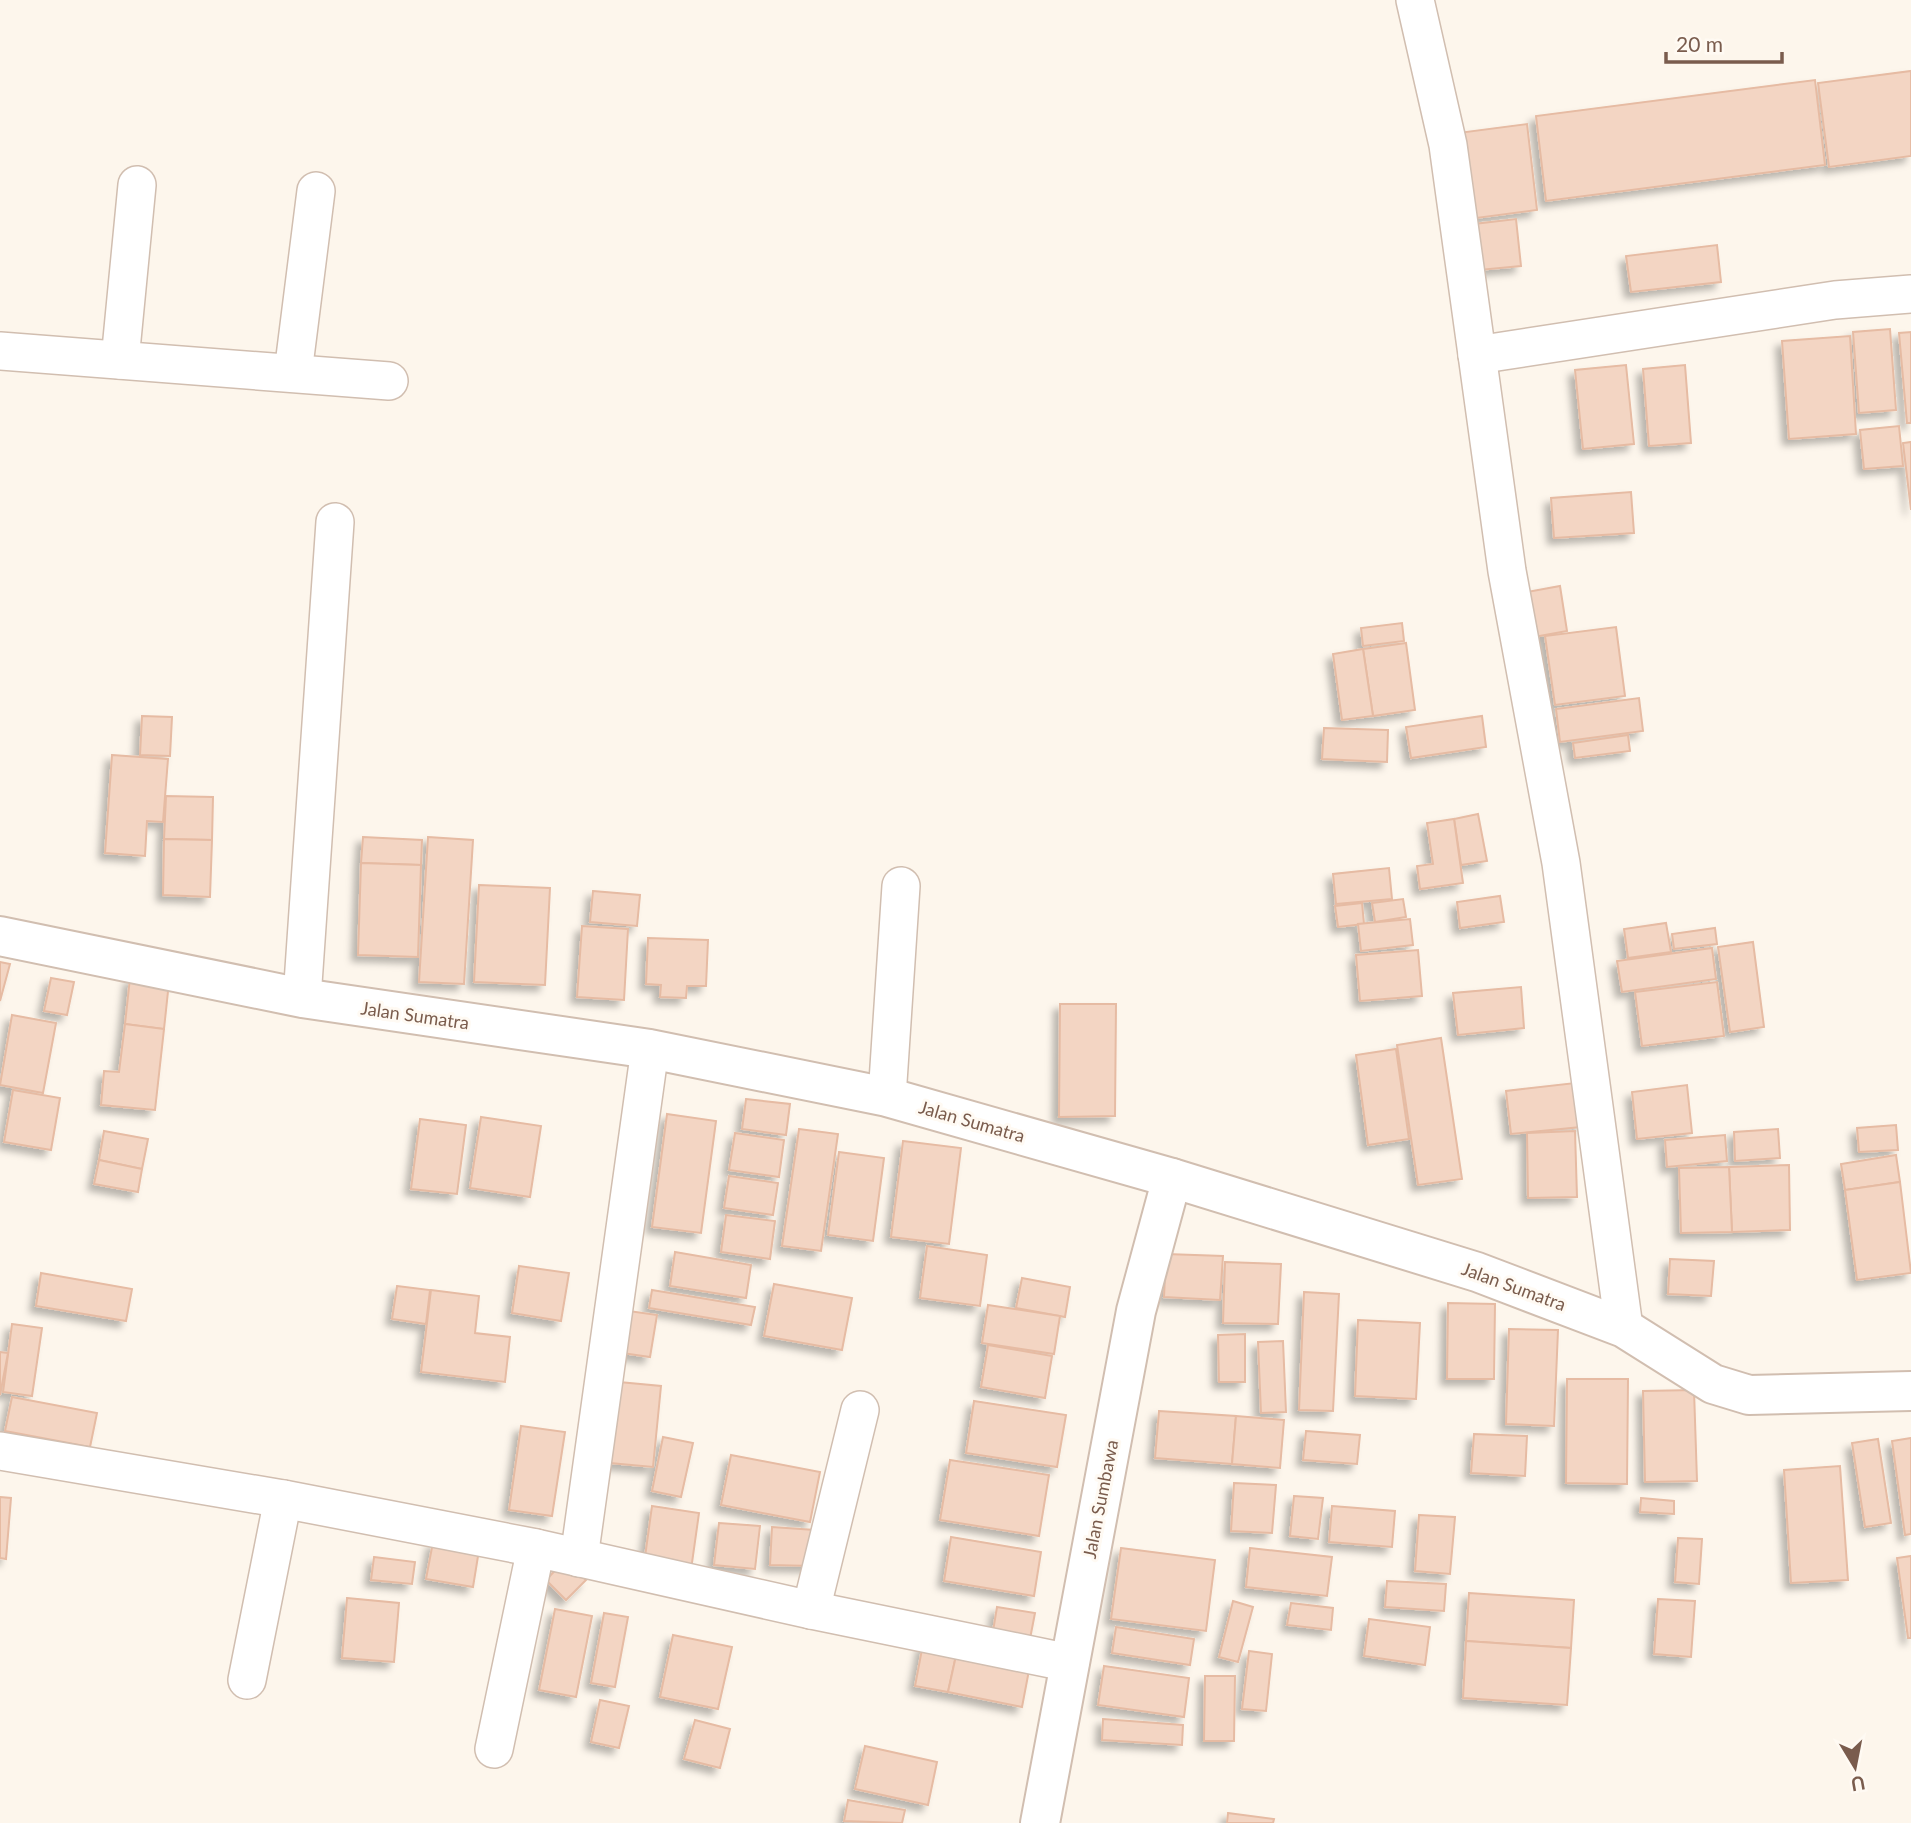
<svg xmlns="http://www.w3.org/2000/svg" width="1911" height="1823" viewBox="0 0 1911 1823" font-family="Lato,sans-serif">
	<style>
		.building { fill: #f3d5c3; stroke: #e6bba3; stroke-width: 2; filter: url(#shadow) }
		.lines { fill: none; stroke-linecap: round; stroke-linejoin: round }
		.minor-casing { stroke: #d1beb0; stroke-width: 40 }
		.tertiary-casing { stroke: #d1beb0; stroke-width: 42 }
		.minor { stroke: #fff; stroke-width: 37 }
		.tertiary { stroke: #fff; stroke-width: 38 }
		.labels { text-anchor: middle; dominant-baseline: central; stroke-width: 6; stroke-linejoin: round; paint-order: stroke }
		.street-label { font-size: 18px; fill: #7a5c4d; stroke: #fffaf3 }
	</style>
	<defs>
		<filter id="shadow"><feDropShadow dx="-6" dy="6" stdDeviation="3.5" flood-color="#0004"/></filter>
	</defs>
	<rect width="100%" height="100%" fill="#fdf6ec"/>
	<g class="building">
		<path d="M1911 71V156L1829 167 1818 83Z"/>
		<path d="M1815 80 1825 165 1546 201 1536 116Z"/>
		<path d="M1527 124 1537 210 1469 219 1458 133Z"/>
		<path d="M1516 219 1521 266 1479 270 1474 224Z"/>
		<path d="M1717 245 1721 282 1631 292 1626 256Z"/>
		<path d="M1890 329 1896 410 1859 413 1853 332Z"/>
		<path d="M1911 332V423H1907L1899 333Z"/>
		<path d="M1850 336 1856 434 1789 439 1782 341Z"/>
		<path d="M1626 365 1634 444 1583 449 1575 370Z"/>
		<path d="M1685 365 1691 443 1649 446 1643 369Z"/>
		<path d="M1899 426 1903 466 1864 469 1860 430Z"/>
		<path d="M1911 442V510L1903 443Z"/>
		<path d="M1631 492 1634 533 1554 538 1551 498Z"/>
		<path d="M1560 586 1567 631 1534 637 1527 592Z"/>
		<path d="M1402 623 1404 641 1363 646 1361 628Z"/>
		<path d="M1616 627 1625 696 1555 705 1545 636Z"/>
		<path d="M1406 643 1415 710 1373 716 1363 649Z"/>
		<path d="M1363 649 1373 716 1342 720 1333 654Z"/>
		<path d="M1639 698 1643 731 1560 742 1556 709Z"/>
		<path d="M142 716 172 717 170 756 140 755Z"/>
		<path d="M1482 716 1486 747 1411 758 1406 727Z"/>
		<path d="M1324 728 1388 730 1387 762 1322 759Z"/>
		<path d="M1628 735 1630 751 1575 758 1573 743Z"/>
		<path d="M112 755 168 759 163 822 147 821 145 856 105 853Z"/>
		<path d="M166 796 213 797 212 840 164 839Z"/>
		<path d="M1478 814 1487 861 1461 865 1454 819Z"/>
		<path d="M1454 819 1463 883 1420 889 1417 866 1433 864 1427 823Z"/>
		<path d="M363 837 422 840 421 865 361 863Z"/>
		<path d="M428 837 473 840 464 984 419 982Z"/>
		<path d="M164 839 212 840 210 897 163 895Z"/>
		<path d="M361 863 421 865 418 957 358 955Z"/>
		<path d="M1389 868 1392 899 1336 904 1333 874Z"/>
		<path d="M479 885 550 888 545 985 474 982Z"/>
		<path d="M593 891 640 895 637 926 590 922Z"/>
		<path d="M1500 896 1504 922 1460 928 1457 902Z"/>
		<path d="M1403 899 1406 917 1375 922 1372 903Z"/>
		<path d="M1362 903 1364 924 1338 927 1335 906Z"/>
		<path d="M1410 919 1413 945 1361 951 1358 924Z"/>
		<path d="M1666 923 1671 952 1628 958 1624 929Z"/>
		<path d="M582 926 628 929 624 1000 577 997Z"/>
		<path d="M1715 928 1717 944 1674 949 1672 934Z"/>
		<path d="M648 938 708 940 706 986H687L686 998 660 997 661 985 646 984Z"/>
		<path d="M1753 942 1764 1027 1730 1032 1718 947Z"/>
		<path d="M1712 948 1716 979 1622 992 1617 961Z"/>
		<path d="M1418 950 1422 996 1360 1001 1356 955Z"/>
		<path d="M0 962 10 964 0 1001Z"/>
		<path d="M51 978 74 982 67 1015 44 1011Z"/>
		<path d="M130 978 169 982 164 1029 125 1024Z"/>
		<path d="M1717 982 1724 1036 1642 1046 1635 992Z"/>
		<path d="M1521 987 1524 1028 1458 1035 1453 993Z"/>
		<path d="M1060 1004H1116L1115 1116 1059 1117Z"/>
		<path d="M12 1015 56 1023 43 1093 0 1085Z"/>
		<path d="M125 1024 164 1029 155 1110 101 1105 104 1071 119 1072Z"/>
		<path d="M1441 1038 1462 1179 1418 1185 1397 1045Z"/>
		<path d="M1396 1049 1409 1139 1368 1145 1356 1055Z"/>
		<path d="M1575 1083 1581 1127 1511 1134 1506 1091Z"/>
		<path d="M1687 1085 1692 1133 1637 1139 1632 1092Z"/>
		<path d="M13 1090 60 1098 51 1150 4 1142Z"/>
		<path d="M746 1099 790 1104 786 1135 742 1129Z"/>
		<path d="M667 1114 716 1121 701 1233 652 1227Z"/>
		<path d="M481 1117 541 1126 530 1197 470 1188Z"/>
		<path d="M420 1119 466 1125 457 1194 411 1189Z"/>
		<path d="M1896 1125 1898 1150 1859 1152 1857 1128Z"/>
		<path d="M799 1129 838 1134 821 1251 782 1246Z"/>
		<path d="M1778 1129 1780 1158 1735 1161 1734 1132Z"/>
		<path d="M104 1131 148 1139 142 1169 99 1160Z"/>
		<path d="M1575 1131 1577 1197 1528 1198 1527 1133Z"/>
		<path d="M735 1133 784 1140 779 1177 729 1170Z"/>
		<path d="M1725 1135 1727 1161 1667 1167 1665 1140Z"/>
		<path d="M903 1141 961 1148 949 1244 891 1237Z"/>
		<path d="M839 1152 884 1158 873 1241 828 1235Z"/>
		<path d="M1896 1155 1900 1182 1845 1190 1841 1164Z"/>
		<path d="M99 1160 142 1169 138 1192 94 1184Z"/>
		<path d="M1789 1165 1790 1230 1732 1232 1729 1167Z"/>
		<path d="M1729 1167 1732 1232 1681 1233 1679 1168Z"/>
		<path d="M729 1176 778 1183 773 1215 724 1208Z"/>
		<path d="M1900 1182 1911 1273 1857 1280 1845 1190Z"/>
		<path d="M726 1215 775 1221 770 1259 721 1252Z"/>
		<path d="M927 1246 987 1255 980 1306 920 1298Z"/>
		<path d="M675 1252 751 1265 746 1298 670 1286Z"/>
		<path d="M1166 1254 1223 1256 1220 1300 1164 1297Z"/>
		<path d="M1670 1259 1714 1261 1711 1296 1668 1294Z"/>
		<path d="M1225 1262 1281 1264 1278 1324 1223 1323Z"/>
		<path d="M519 1266 569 1273 561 1321 512 1313Z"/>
		<path d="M41 1273 132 1289 126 1321 36 1306Z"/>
		<path d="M1022 1278 1070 1287 1065 1317 1016 1308Z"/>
		<path d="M774 1284 852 1298 842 1350 764 1336Z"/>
		<path d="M397 1286 430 1290 426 1324 392 1319Z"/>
		<path d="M431 1290 479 1296 475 1333 510 1337 505 1382 421 1372Z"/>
		<path d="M652 1290 755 1307 751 1325 649 1308Z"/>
		<path d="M1304 1292 1339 1294 1333 1411 1299 1410Z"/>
		<path d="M1448 1303 1495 1304 1494 1379H1447Z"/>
		<path d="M988 1305 1060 1316 1054 1354 982 1343Z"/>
		<path d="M622 1310 657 1315 650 1357 615 1352Z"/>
		<path d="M1358 1320 1420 1323 1416 1399 1355 1396Z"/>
		<path d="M12 1324 42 1328 32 1396 3 1392Z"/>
		<path d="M1509 1329 1558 1330 1554 1426 1506 1424Z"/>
		<path d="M1245 1334V1382H1219L1218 1335Z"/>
		<path d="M1283 1341 1286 1412 1261 1413 1258 1342Z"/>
		<path d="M988 1345 1052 1356 1045 1398 981 1387Z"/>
		<path d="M0 1352 8 1353 0 1395Z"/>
		<path d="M1567 1379H1628L1627 1484 1566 1483Z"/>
		<path d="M619 1382 661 1386 653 1467 610 1463Z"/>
		<path d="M1694 1390 1697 1481 1645 1482 1643 1391Z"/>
		<path d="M12 1397 97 1413 90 1447 5 1431Z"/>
		<path d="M974 1401 1066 1415 1057 1467 966 1453Z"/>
		<path d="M1159 1411 1236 1416 1232 1464 1155 1458Z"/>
		<path d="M1236 1416 1284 1420 1280 1468 1232 1464Z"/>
		<path d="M521 1426 565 1432 552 1516 509 1510Z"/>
		<path d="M1306 1431 1360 1435 1357 1464 1303 1460Z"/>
		<path d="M1474 1434 1527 1436 1525 1476 1471 1473Z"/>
		<path d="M663 1437 693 1443 681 1497 652 1491Z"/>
		<path d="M1911 1438V1534L1905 1535 1892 1441Z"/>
		<path d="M1878 1439 1891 1523 1865 1527 1852 1443Z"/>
		<path d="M731 1455 820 1472 810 1522 721 1505Z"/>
		<path d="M950 1460 1049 1475 1039 1536 940 1520Z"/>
		<path d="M1840 1466 1848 1580 1791 1583 1784 1470Z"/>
		<path d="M1234 1483 1276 1485 1272 1533 1231 1531Z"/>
		<path d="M1294 1496 1323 1498 1318 1539 1290 1536Z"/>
		<path d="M0 1497 11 1498 6 1559 0 1558Z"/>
		<path d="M1641 1498 1674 1501V1514L1640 1512Z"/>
		<path d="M652 1506 699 1513 691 1570 644 1564Z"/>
		<path d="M1332 1506 1395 1511 1392 1547 1329 1542Z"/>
		<path d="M1419 1515 1455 1517 1450 1574 1415 1571Z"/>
		<path d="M719 1523 760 1526 755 1569 714 1565Z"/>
		<path d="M772 1527 815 1530 814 1566 770 1565Z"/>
		<path d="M951 1537 1041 1552 1034 1596 944 1581Z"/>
		<path d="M1678 1538 1702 1539 1699 1584 1675 1582Z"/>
		<path d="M433 1542 479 1550 473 1587 426 1579Z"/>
		<path d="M1121 1548 1215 1560 1206 1631 1111 1619Z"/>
		<path d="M1250 1548 1332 1557 1327 1596 1246 1587Z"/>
		<path d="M1911 1556V1638H1908L1897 1558Z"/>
		<path d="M374 1557 415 1562 412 1584 371 1580Z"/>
		<path d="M565 1560 586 1580 566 1600 546 1580Z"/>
		<path d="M1387 1581 1446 1584 1444 1611 1385 1607Z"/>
		<path d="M1469 1593 1574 1600 1571 1648 1466 1641Z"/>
		<path d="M347 1598 399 1603 394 1662 342 1658Z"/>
		<path d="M1658 1599 1695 1601 1691 1657 1654 1654Z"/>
		<path d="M1233 1601 1253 1607 1238 1662 1219 1657Z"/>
		<path d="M1291 1603 1333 1608 1331 1630 1287 1625Z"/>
		<path d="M997 1607 1035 1613 1029 1644 992 1637Z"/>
		<path d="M555 1609 592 1616 576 1697 539 1690Z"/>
		<path d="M604 1613 628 1617 615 1687 591 1683Z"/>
		<path d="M1369 1619 1430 1627 1425 1665 1364 1656Z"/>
		<path d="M1116 1627 1194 1639 1190 1665 1112 1653Z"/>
		<path d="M673 1635 732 1647 718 1709 660 1697Z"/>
		<path d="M1466 1641 1571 1648 1567 1705 1463 1698Z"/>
		<path d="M923 1644 957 1651 948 1692 915 1686Z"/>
		<path d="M957 1651 1030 1665 1022 1707 948 1692Z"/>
		<path d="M1249 1651 1272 1654 1266 1711 1242 1709Z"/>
		<path d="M1104 1666 1189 1678 1184 1717 1098 1705Z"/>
		<path d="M1205 1676H1235L1234 1741H1204Z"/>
		<path d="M600 1700 629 1706 619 1748 591 1742Z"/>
		<path d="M1103 1719 1183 1725 1182 1745 1102 1740Z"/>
		<path d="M695 1720 730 1729 720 1768 684 1759Z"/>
		<path d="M865 1746 937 1762 928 1805 855 1789Z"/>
		<path d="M848 1800 905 1810 902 1823 844 1821Z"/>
		<path d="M1228 1813 1274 1819 1273 1823H1227Z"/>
	</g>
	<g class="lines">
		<defs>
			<g id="minor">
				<path d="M1415 0 1448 145 1507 571 1561 863 1624 1328"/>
				<path d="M0 351 389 381"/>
				<path d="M1477 355 1835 300 1911 294"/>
				<path d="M120 360 137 185"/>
				<path d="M293 373 316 191"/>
				<path d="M302 998 335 522"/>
				<path d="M887 1097 901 886"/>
				<path d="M0 1451 283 1499 536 1548 811 1610 1070 1663"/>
				<path d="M579 1558 650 1049"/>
				<path d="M811 1610 860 1410"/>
				<path d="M247 1680 283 1499"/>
				<path d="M494 1749 536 1548"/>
			</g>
			<g id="tertiary">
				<path d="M0 936 302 998 650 1049 887 1097 1172 1178 1477 1272 1624 1328 1713 1384 1749 1395 1911 1391"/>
				<path d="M1040 1823 1136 1311 1172 1178"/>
			</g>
		</defs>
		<use href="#minor" class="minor-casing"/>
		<use href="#tertiary" class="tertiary-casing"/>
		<use href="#minor" class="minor"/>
		<use href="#tertiary" class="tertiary"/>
	</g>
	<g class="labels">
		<g class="street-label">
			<text transform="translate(415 1015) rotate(8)">Jalan Sumatra</text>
			<text transform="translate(972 1121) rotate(16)">Jalan Sumatra</text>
			<text transform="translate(1514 1286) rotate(20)">Jalan Sumatra</text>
			<text transform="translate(1100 1499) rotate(-79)">Jalan Sumbawa</text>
		</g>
	</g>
	<g transform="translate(1855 1767) rotate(170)" stroke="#fffaf3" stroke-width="5" paint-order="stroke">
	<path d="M0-5L12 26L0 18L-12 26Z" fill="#7a5c4d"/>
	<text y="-10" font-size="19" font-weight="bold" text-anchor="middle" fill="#7a5c4d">U</text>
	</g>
	<path d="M1666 52v10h116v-10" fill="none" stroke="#7a5c4d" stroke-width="3.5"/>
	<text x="1676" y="52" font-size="21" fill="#7a5c4d" stroke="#fffaf3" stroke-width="5" paint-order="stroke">20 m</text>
</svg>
